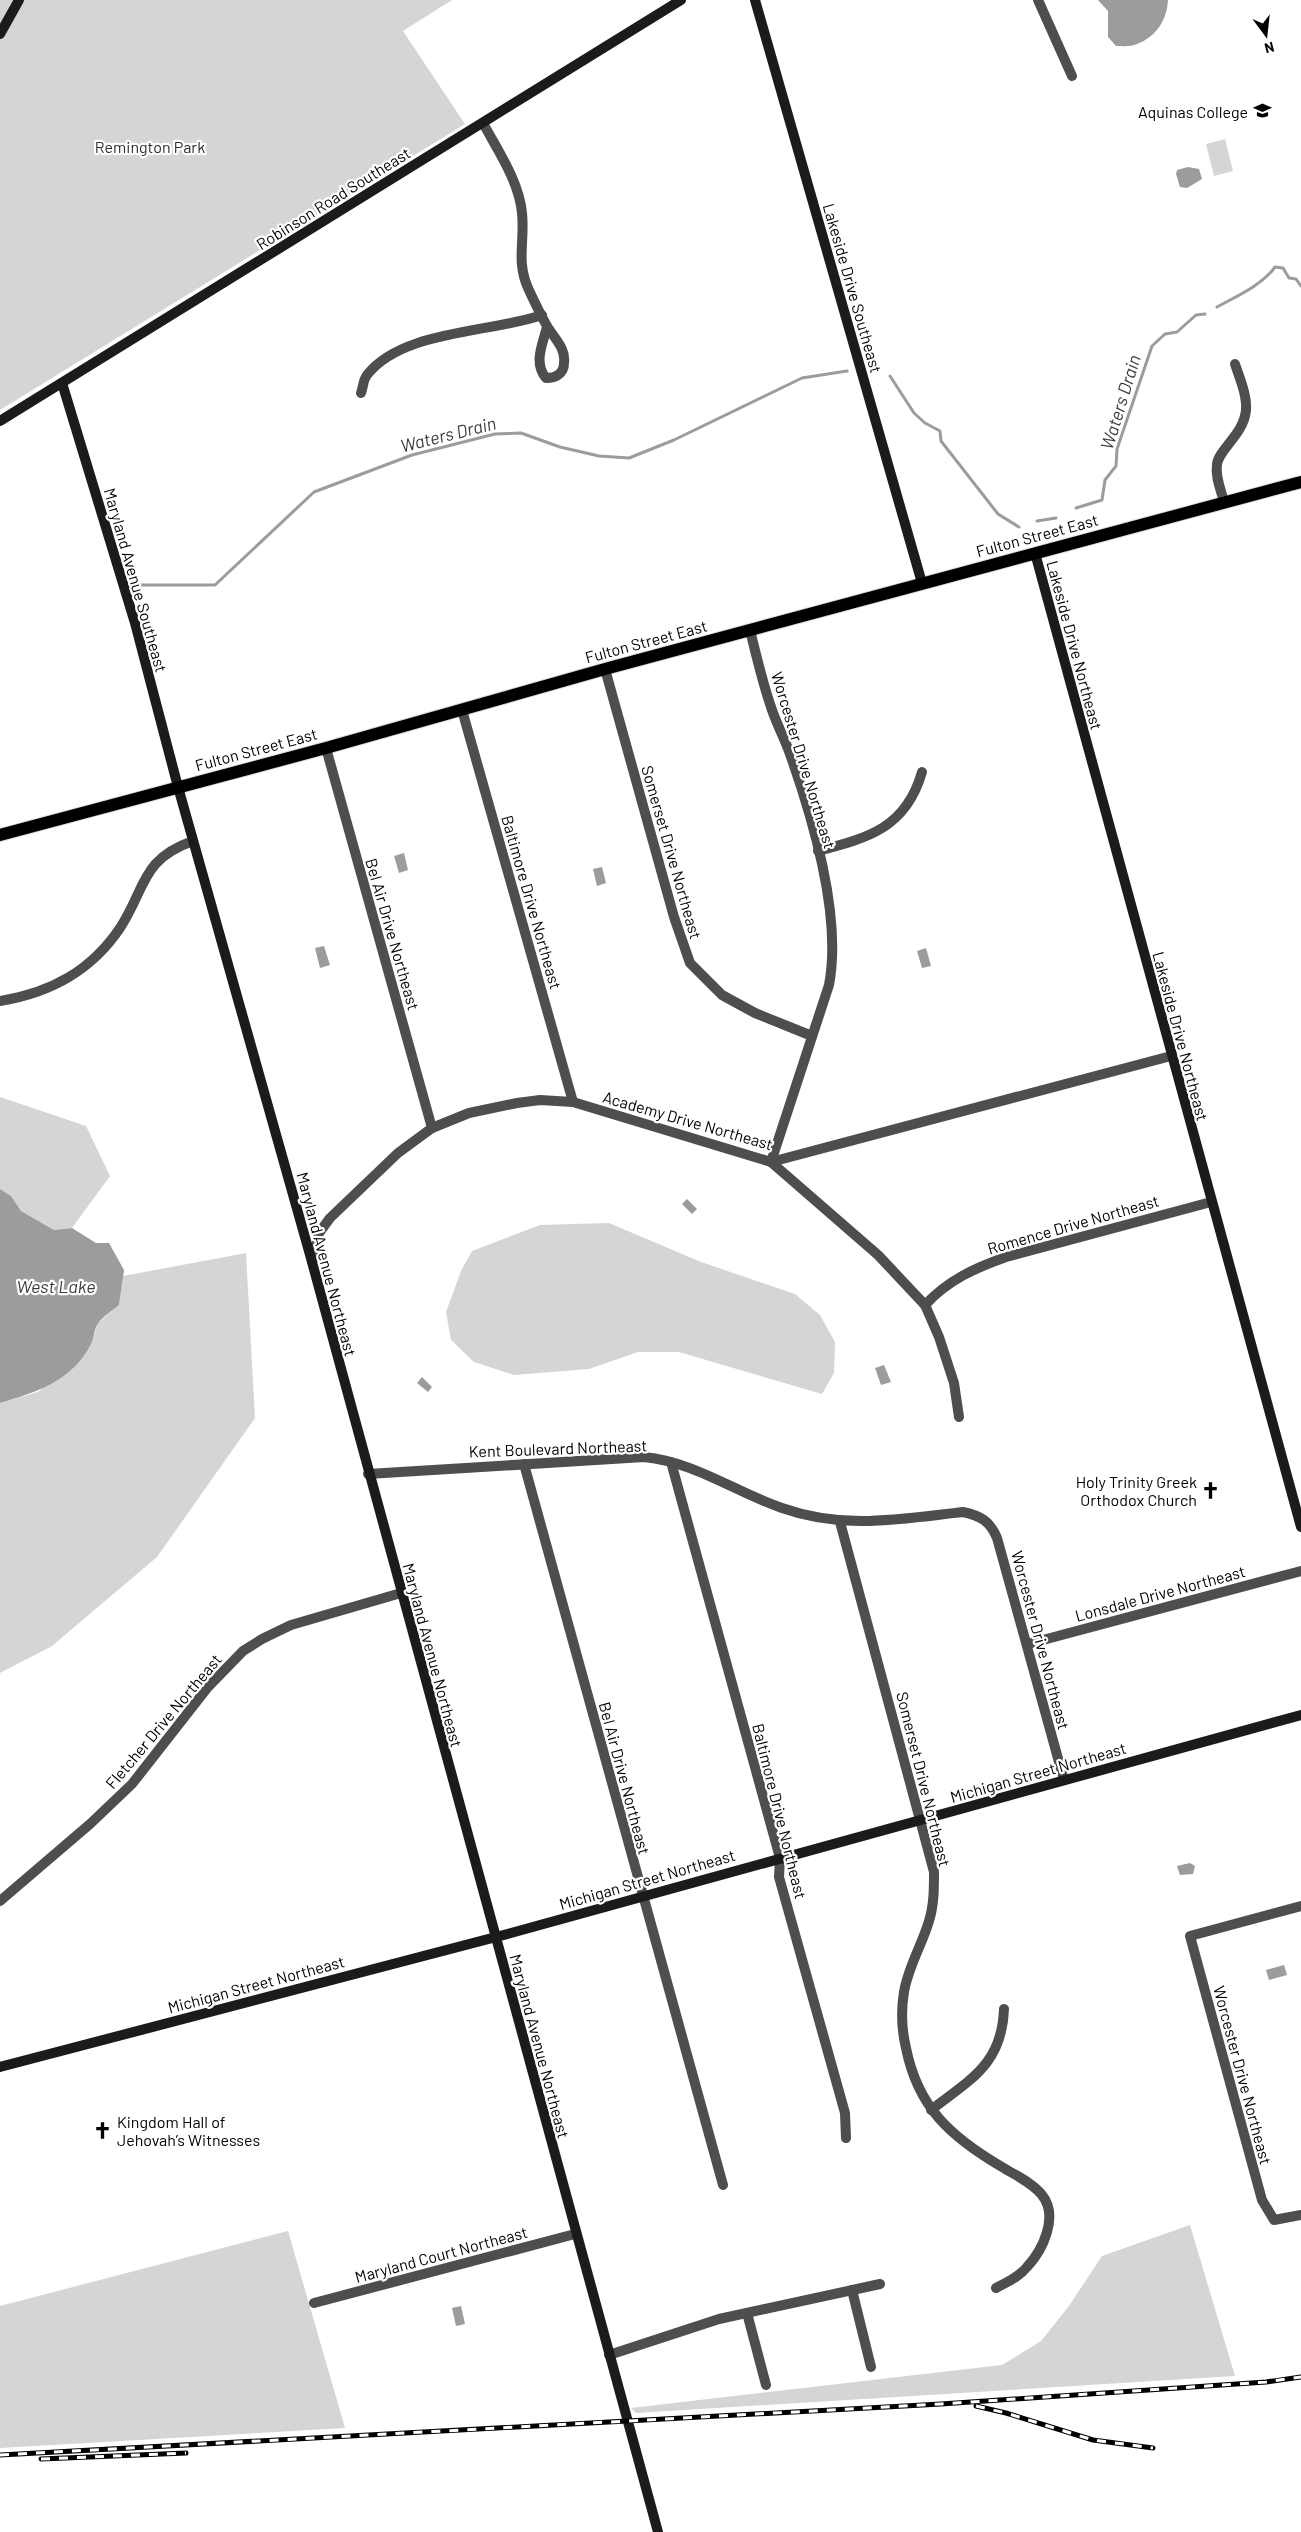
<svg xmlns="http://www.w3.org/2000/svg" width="1301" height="2532" viewBox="0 0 1301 2532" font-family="Barlow,sans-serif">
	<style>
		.green { fill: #d5d5d5 }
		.water { fill: #9c9c9c }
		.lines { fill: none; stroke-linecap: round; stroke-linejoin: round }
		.stream { stroke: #9c9c9c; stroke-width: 3 }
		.primary-casing { stroke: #dbdbdb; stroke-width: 14 }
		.street { stroke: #4e4e4e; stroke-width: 10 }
		.secondary { stroke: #1b1b1b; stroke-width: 10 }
		.primary { stroke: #000; stroke-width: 12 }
		.rail-casing { stroke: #000; stroke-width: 5 }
		.rail { stroke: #fff; stroke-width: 3; stroke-dasharray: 9; stroke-linecap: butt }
		.labels { text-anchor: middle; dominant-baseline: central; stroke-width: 4.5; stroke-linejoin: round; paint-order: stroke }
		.poi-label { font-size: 16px; fill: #000; stroke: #fff; text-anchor: end }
		.park-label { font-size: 16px; fill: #2c2c2c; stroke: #fff }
		.street-label { font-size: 16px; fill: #000; stroke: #fff }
		.water-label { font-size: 18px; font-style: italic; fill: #3d3d3d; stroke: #fff }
	</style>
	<rect width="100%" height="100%" fill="#fff"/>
	<g class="green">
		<path d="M0 0H452L403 31 465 124 0 410Z"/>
		<path d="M1225 139 1233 171 1214 176 1206 144Z"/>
		<path d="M0 1097 86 1126 110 1176 72 1228 54 1230 21 1211 11 1196 0 1189Z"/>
		<path d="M609 1223 701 1262 795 1294 820 1315 835 1342 834 1373 822 1394 679 1352H638L589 1369 514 1375 474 1362 451 1340 446 1312 461 1271 472 1251 540 1225Z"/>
		<path d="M246 1253 255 1418 157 1557 52 1646 0 1673V1403L38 1392 91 1344 98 1323 119 1305 123 1276Z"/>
		<path d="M1190 2225 1235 2376 636 2413 631 2408 1002 2365 1041 2341 1069 2306 1102 2256Z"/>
		<path d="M288 2231 345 2428 0 2448V2306Z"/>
	</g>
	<g class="water">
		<path d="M1098 0H1168C1167 20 1156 37 1137 44 1131 47 1123 46 1116 46L1108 37V11Z"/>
		<path d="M1188 167 1199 169 1202 179 1187 188 1180 187 1176 174 1177 170Z"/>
		<path d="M404 853 408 870 399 873 394 856Z"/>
		<path d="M602 867 606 883 597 886 593 869Z"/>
		<path d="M324 946 330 965 320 968 315 948Z"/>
		<path d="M926 948 931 966 922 968 917 951Z"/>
		<path d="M0 1189 11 1196 21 1211 54 1230 72 1228 96 1243H109L124 1270 119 1305C113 1310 104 1316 99 1322 94 1328 94 1338 91 1344 72 1381 37 1392 0 1403Z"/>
		<path d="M687 1199 697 1209 692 1214 682 1204Z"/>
		<path d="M884 1365 891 1382 881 1385 875 1368Z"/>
		<path d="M422 1377 432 1387 428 1392 417 1383Z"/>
		<path d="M1190 1863 1195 1866 1193 1874 1180 1875 1177 1866Z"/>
		<path d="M1284 1965 1287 1975 1269 1980 1266 1970Z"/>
		<path d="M461 2306 465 2324 456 2326 452 2308Z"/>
	</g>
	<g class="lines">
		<g class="stream">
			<path d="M1217 307C1237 296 1262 285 1275 267L1283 268 1289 278 1296 279 1301 286"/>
			<path d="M890 376 914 413 925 423 940 431 941 441 998 514 1019 527"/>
			<path d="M1076 508 1102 500 1105 480 1116 466 1117 449 1152 346 1165 334 1177 332 1196 315 1205 314"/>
			<path d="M1037 521 1056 518"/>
			<path d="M136 585H215L314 492 412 455 495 434 521 433 560 447 599 456 629 458 674 440 802 378 847 371"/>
		</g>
		<defs>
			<path id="primary" d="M0 835 326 748 605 669 1301 482"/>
		</defs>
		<use href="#primary" class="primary-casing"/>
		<g class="street">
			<path d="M1038 0 1072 76"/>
			<path d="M483 123C498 151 519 181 522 213 525 241 516 261 528 288 534 301 540 314 547 326 554 338 566 348 564 363 564 374 555 378 546 378 533 363 543 343 547 327"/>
			<path d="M361 393C363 388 363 380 367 375 402 330 490 333 542 315"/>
			<path d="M1224 502C1221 490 1215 477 1217 464 1219 449 1244 434 1246 410 1247 395 1240 379 1235 364"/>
			<path d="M750 630C756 655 762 680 770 704 775 721 784 737 790 754 813 819 842 917 829 985L771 1162 878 1255 925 1305 939 1337 954 1383 959 1417"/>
			<path d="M605 669 674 917 690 963 722 995 755 1013 812 1036"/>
			<path d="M462 710 573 1102"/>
			<path d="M326 748 432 1128"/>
			<path d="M818 851C868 838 906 828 922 772"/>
			<path d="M0 1001C51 993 91 971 120 928 146 888 141 859 193 841"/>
			<path d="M312 1262 319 1233 330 1218 398 1153 432 1128 469 1113 517 1103 540 1100 573 1102 771 1162 1171 1056"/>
			<path d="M925 1305C948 1280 975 1268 1006 1257L1211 1202"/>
			<path d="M671 1462 780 1858 779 1877 845 2113 846 2138"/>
			<path d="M524 1464 723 2185"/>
			<path d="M368 1474 644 1457C695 1462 735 1492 782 1508 844 1530 900 1519 963 1512 981 1516 990 1521 997 1538L1064 1780"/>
			<path d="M840 1522 934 1872C934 1889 934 1905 929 1921 922 1945 908 1967 904 1992 901 2010 902 2031 906 2048 918 2108 951 2137 1002 2167 1015 2175 1033 2183 1042 2195 1059 2216 1043 2250 1027 2267 1019 2277 1007 2282 996 2288"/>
			<path d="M1028 1644 1301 1571"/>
			<path d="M0 1901 90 1824 132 1784 208 1687 243 1651 262 1639 291 1625 401 1593"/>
			<path d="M1301 1906 1190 1936 1262 2200 1274 2220 1301 2215"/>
			<path d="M931 2110C971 2079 1002 2064 1004 2009"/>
			<path d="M852 2290 871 2367"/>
			<path d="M314 2303 575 2234"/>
			<path d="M747 2313 766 2385"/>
			<path d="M609 2355 719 2319 880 2284"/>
		</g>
		<g class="secondary">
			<path d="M755 0 922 583"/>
			<path d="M0 34 19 0"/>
			<path d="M62 383 135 623 178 787 312 1262 658 2532"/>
			<path d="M0 421 681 0"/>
			<path d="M1035 553 1301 1527"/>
			<path d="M0 2067 511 1933 1301 1715"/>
		</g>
		<use href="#primary" class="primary"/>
		<defs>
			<g id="rail">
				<path d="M976 2406 1006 2413 1093 2440 1153 2448"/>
				<path d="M0 2455 941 2404 1266 2382 1301 2377"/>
				<path d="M41 2459 186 2453"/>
			</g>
		</defs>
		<use href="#rail" class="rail-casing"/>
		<use href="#rail" class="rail"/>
	</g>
	<defs>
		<symbol id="university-bare" viewBox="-9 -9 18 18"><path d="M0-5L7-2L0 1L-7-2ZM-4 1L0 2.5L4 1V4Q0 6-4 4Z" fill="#000" stroke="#fff" stroke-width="2.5" paint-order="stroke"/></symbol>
		<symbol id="church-bare" viewBox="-9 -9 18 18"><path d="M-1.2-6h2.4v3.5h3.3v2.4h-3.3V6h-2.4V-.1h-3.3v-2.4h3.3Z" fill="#000" stroke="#fff" stroke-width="2.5" paint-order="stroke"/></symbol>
	</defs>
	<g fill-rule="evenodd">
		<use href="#university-bare" x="1250" y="98" width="25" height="25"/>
		<use href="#church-bare" x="1198" y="1478" width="25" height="25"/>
		<use href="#church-bare" x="90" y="2118" width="25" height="25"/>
	</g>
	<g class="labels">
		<g class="poi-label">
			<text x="1248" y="111">Aquinas College</text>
			<text x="1197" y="1481">Holy Trinity Greek<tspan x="1197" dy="18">Orthodox Church</tspan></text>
			<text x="117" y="2121" text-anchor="start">Kingdom Hall of<tspan x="117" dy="18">Jehovah’s Witnesses</tspan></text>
		</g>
		<g class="park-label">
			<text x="150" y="146">Remington Park</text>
		</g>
		<g class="street-label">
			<text transform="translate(333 198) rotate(-32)">Robinson Road Southeast</text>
			<text transform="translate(853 288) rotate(74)">Lakeside Drive Southeast</text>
			<text transform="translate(1037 535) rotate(-15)">Fulton Street East</text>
			<text transform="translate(136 580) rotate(74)">Maryland Avenue Southeast</text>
			<text transform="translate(646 641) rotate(-15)">Fulton Street East</text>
			<text transform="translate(1075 645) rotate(75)">Lakeside Drive Northeast</text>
			<text transform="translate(256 749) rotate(-15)">Fulton Street East</text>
			<text transform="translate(804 760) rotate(73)">Worcester Drive Northeast</text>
			<text transform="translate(672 852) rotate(74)">Somerset Drive Northeast</text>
			<text transform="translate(532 902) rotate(74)">Baltimore Drive Northeast</text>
			<text transform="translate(393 934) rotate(74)">Bel Air Drive Northeast</text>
			<text transform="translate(1181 1036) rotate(75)">Lakeside Drive Northeast</text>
			<text transform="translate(688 1120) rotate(16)">Academy Drive Northeast</text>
			<text transform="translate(1073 1224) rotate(-16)">Romence Drive Northeast</text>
			<text transform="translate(327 1264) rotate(75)">Maryland Avenue Northeast</text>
			<text transform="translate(558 1448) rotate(-2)">Kent Boulevard Northeast</text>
			<text transform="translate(1160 1593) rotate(-15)">Lonsdale Drive Northeast</text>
			<text transform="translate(1041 1640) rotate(75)">Worcester Drive Northeast</text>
			<text transform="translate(433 1655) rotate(75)">Maryland Avenue Northeast</text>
			<text transform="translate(163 1721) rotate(-50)">Fletcher Drive Northeast</text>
			<text transform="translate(1038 1772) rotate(-16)">Michigan Street Northeast</text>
			<text transform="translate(625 1778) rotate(75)">Bel Air Drive Northeast</text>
			<text transform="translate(924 1779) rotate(76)">Somerset Drive Northeast</text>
			<text transform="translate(780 1811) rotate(76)">Baltimore Drive Northeast</text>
			<text transform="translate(647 1879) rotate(-16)">Michigan Street Northeast</text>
			<text transform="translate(256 1984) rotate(-15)">Michigan Street Northeast</text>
			<text transform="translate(540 2046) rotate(75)">Maryland Avenue Northeast</text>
			<text transform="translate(1243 2075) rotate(75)">Worcester Drive Northeast</text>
			<text transform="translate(441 2254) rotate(-15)">Maryland Court Northeast</text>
		</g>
		<g class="water-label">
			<text transform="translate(1120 402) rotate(-73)">Waters Drain</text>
			<text transform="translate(448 434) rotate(-14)">Waters Drain</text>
			<text x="56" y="1286">West Lake</text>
		</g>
	</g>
	<g transform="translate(1266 35) rotate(165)" stroke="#ffffff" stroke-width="4" paint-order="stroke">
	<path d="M0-4L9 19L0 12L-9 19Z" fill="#000000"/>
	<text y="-8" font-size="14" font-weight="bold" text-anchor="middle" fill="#000000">N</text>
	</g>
</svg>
